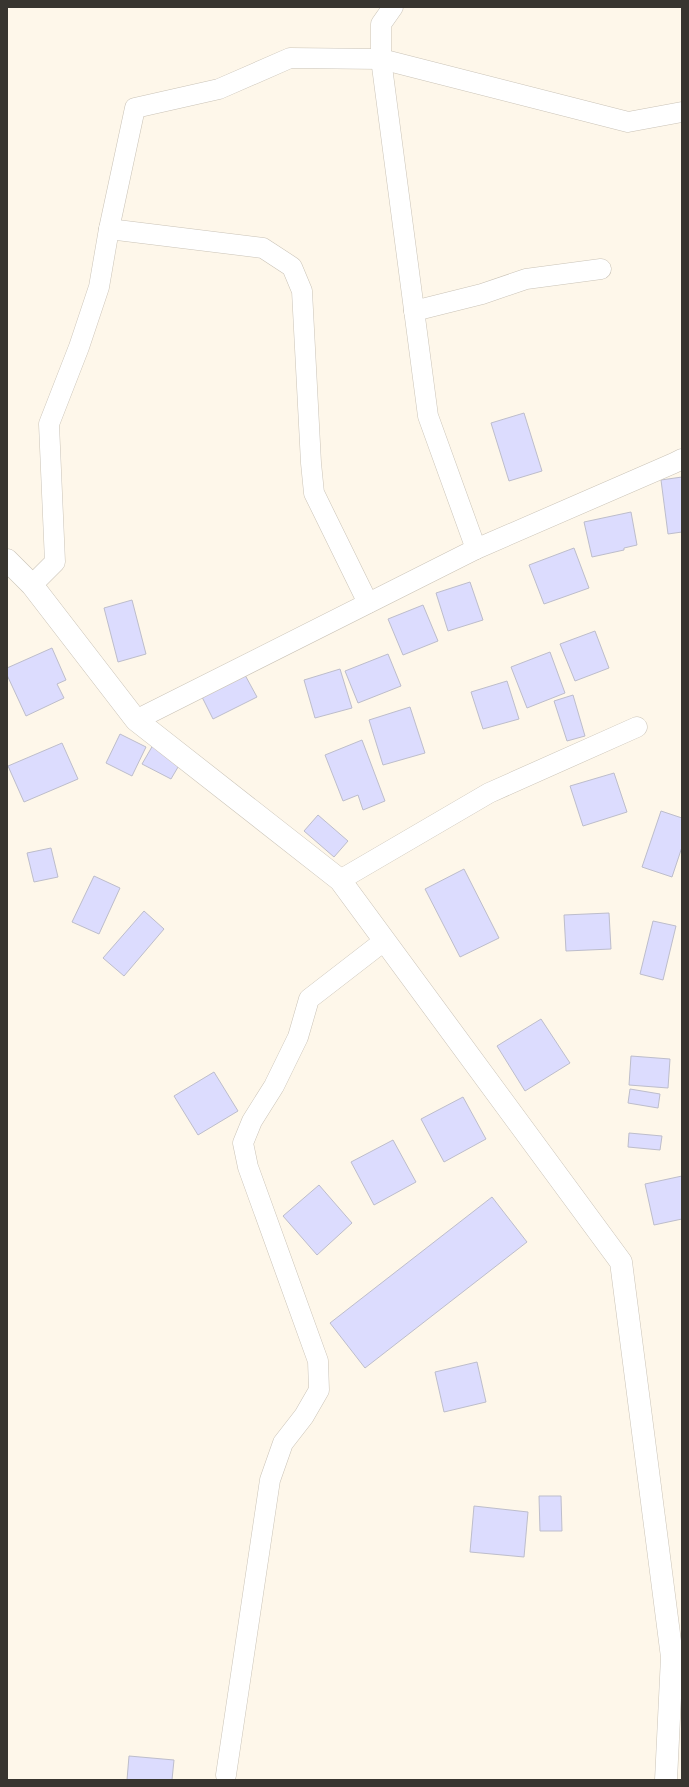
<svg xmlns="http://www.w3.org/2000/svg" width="689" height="1787" viewBox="0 0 689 1787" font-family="Rubik,sans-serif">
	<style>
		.building { fill: #dcdcfe; stroke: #bdbdcb }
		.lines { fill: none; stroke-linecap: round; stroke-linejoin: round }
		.minor-casing { stroke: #cac3b7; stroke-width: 21 }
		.tertiary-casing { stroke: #cac3b7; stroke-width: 23 }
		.minor { stroke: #fff; stroke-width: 20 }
		.tertiary { stroke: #fff; stroke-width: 22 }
	</style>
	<rect width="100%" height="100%" fill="#fef7ea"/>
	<g class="building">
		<path d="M524 413 542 471 509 481 491 423Z"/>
		<path d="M682 477V532L668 534 661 480Z"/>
		<path d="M631 512 637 545 624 548V550L592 557 584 522Z"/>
		<path d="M574 548 589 588 544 604 529 565Z"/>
		<path d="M470 582 483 620 448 631 436 593Z"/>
		<path d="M132 600 146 654 118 662 104 608Z"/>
		<path d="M423 605 438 641 403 655 388 619Z"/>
		<path d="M595 631 609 668 575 681 560 644Z"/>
		<path d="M52 648 66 680 57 684 64 698 26 716 7 675V668Z"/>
		<path d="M550 652 565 693 527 708 511 667Z"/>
		<path d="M388 654 401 686 358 703 345 671Z"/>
		<path d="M340 669 352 708 315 718 304 680Z"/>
		<path d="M245 675 257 697 213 719 202 697Z"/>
		<path d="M507 681 519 719 483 729 471 692Z"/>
		<path d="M573 695 585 736 567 741 554 701Z"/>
		<path d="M410 707 425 753 383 765 369 720Z"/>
		<path d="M120 734 146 747 132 776 106 763Z"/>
		<path d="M362 740 385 801 363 810 358 795 343 801 325 755Z"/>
		<path d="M62 743 78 779 24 802 8 766Z"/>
		<path d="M153 745 181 762 171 779 142 764Z"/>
		<path d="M614 773 627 812 583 826 570 786Z"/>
		<path d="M661 811 682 818V847L672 877 642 867Z"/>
		<path d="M318 815 348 841 334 857 304 831Z"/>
		<path d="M51 848 58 877 34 882 27 853Z"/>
		<path d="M464 869 499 938 460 957 425 889Z"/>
		<path d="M94 876 120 888 99 934 72 922Z"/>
		<path d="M144 911 164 929 124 976 103 958Z"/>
		<path d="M609 913 611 949 566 951 564 915Z"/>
		<path d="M653 921 676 926 663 980 640 974Z"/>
		<path d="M541 1019 570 1063 525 1091 497 1046Z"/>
		<path d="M631 1056 670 1059 668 1088 629 1085Z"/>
		<path d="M214 1072 238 1111 198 1135 174 1096Z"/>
		<path d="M630 1089 660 1094 658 1108 628 1103Z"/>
		<path d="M463 1097 486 1139 444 1162 421 1119Z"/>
		<path d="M629 1133 662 1136 660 1150 628 1147Z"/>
		<path d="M393 1140 416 1182 374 1205 351 1162Z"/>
		<path d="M682 1176V1219L654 1225 645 1184Z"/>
		<path d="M319 1185 352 1223 317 1255 283 1216Z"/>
		<path d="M492 1197 527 1242 365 1368 330 1323Z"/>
		<path d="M477 1362 486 1402 444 1412 435 1372Z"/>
		<path d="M539 1496H561L562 1531H540Z"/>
		<path d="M474 1506 528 1512 524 1557 470 1552Z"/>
		<path d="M129 1756 174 1760 172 1780H127Z"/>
	</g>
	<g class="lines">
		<defs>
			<g id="minor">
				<path d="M393 7 381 24V59L428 416 476 549"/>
				<path d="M109 229 263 248 292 267 302 291 311 463 314 493 368 603"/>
				<path d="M414 311 482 294 526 279 601 269"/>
				<path d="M32 585 55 562 49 424 79 347 99 287 109 229 135 108 219 89 290 58 381 59 628 122 682 112"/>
				<path d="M136 720 476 549 674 463 682 459"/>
				<path d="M340 880 489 793 637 727"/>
				<path d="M226 1775 270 1480 283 1443 304 1416 319 1390 318 1361 248 1167 243 1143 252 1121 274 1086 298 1037 309 999 384 941"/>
			</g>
			<path id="tertiary" d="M7 560 32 585 136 720 340 880 621 1262 672 1657 666 1780"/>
		</defs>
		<use href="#minor" class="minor-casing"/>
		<use href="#tertiary" class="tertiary-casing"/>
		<use href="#minor" class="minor"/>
		<use href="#tertiary" class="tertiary"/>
	</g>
	<rect width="689" height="1787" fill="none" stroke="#383530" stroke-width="16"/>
</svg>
